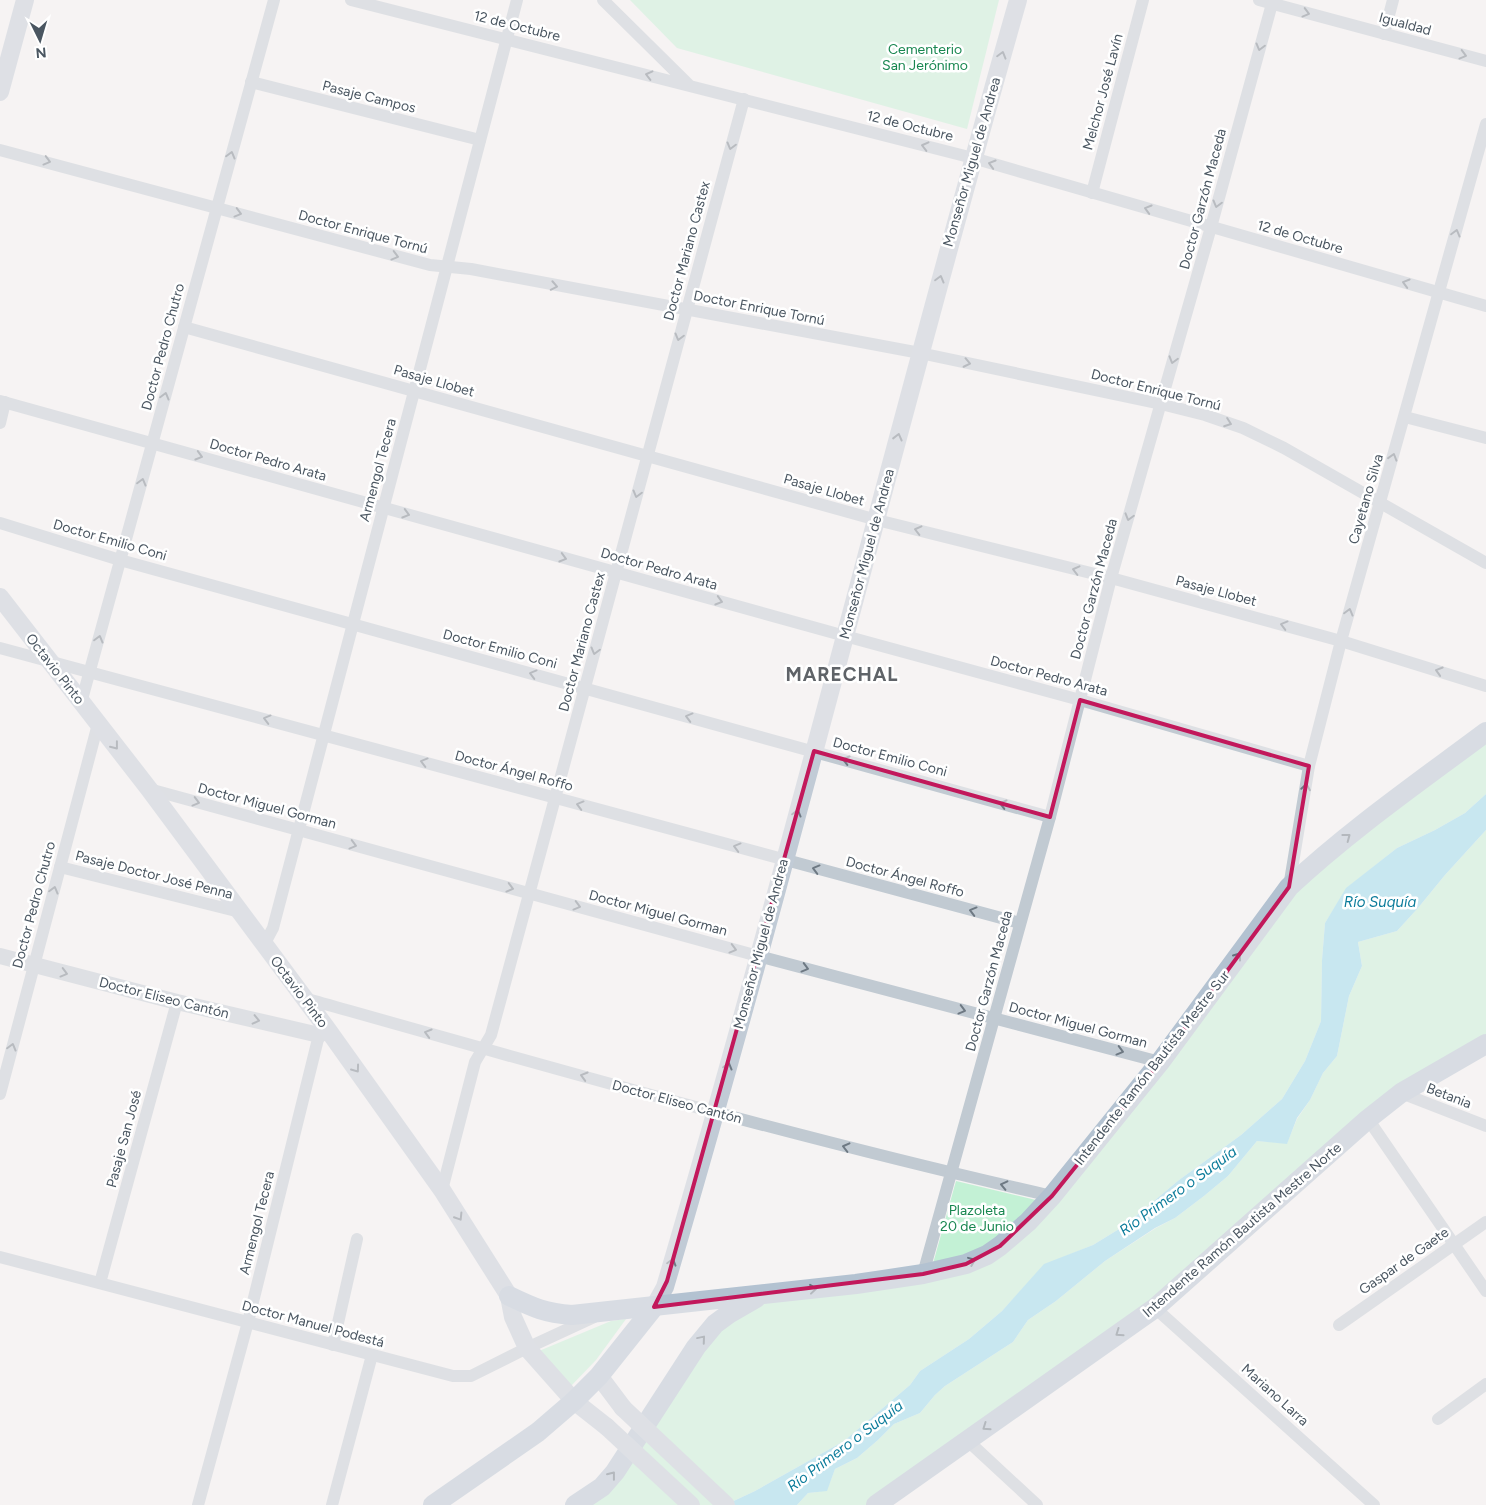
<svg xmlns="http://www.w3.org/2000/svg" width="1486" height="1505" viewBox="0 0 1486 1505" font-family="Figtree,sans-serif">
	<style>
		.green { fill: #c3f1d5 }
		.water { fill: #90daee }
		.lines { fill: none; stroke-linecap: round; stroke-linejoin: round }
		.minor { stroke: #c1cad2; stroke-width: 12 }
		.tertiary { stroke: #c1cad2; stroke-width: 16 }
		.secondary { stroke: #c1cbd6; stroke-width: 18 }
		.primary { stroke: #b3c2d1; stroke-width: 20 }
		.secondary-bridge { stroke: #c1cbd6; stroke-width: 18 }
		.oneway { stroke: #6e7983 }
		.oneway2 { stroke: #6e7984 }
		.oneway3 { stroke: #64717d }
		.marked { fill: none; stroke: #c2185b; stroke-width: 4; stroke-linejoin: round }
		.labels { text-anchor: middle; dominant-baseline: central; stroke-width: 5; stroke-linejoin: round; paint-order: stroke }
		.street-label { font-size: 14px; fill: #4a5661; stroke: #fff }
		.park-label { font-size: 14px; fill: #17864f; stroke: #fff }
		.water-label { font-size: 15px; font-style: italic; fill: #0c7c9b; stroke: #fff }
		.district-label { font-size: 19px; font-weight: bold; letter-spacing: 1px; fill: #5f6368; stroke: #fff }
	</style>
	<rect width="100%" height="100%" fill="#f5f3f3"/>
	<g class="green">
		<path d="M630 0H999L967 129 677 48Z"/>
		<path d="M1486 732V794L1465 813 1435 830 1397 848 1347 888 1325 923 1322 960 1321 1021 1305 1061 1282 1099 1241 1135 1179 1180 1124 1226 1093 1245 1044 1265 1002 1311 969 1339 920 1371 910 1385 844 1441 755 1491 725 1505H575L588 1498 696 1347 764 1294 856 1284 1000 1246 1289 887Z"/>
		<path d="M1486 830V1044L1423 1079 1155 1308 876 1505H797L808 1493C830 1491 827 1489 835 1469L857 1458 878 1440 894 1424 920 1413 935 1395 945 1386 1013 1342 1028 1320 1056 1301 1105 1261 1156 1228 1175 1218 1204 1196 1228 1176 1257 1141 1287 1143 1297 1119 1310 1100 1323 1073 1337 1056 1349 996 1362 966 1358 942 1397 931 1418 908 1445 875Z"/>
		<path d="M956 1181 1040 1201 996 1242 932 1267Z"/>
		<path d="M626 1319 596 1360 570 1387 539 1351 611 1321Z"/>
	</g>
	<path class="water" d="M1486 794V830L1445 875 1418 908 1397 931 1358 942 1362 966 1349 996 1337 1056 1323 1073 1310 1100 1297 1118 1287 1144 1257 1141 1228 1176 1204 1196 1175 1218 1155 1228 1105 1261 1056 1301 1028 1320 1013 1342 945 1386 935 1395 920 1413 894 1424 878 1440 857 1458 835 1469 827 1491 808 1493 797 1505H725L755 1491 844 1441 910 1385 920 1371 969 1339 1002 1311 1044 1264 1093 1245 1124 1226 1179 1180 1241 1135 1282 1099 1305 1061 1321 1021 1322 960 1325 923 1346 888 1397 848 1435 830 1465 813Z"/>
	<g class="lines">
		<g class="minor">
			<path d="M351 0 973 158 1486 306"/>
			<path d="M603 0 688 84"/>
			<path d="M1259 0 1486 61"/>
			<path d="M1384 34 1393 0"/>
			<path d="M251 82 480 140"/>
			<path d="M0 150 430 265 471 269 920 353 1161 404 1205 415 1243 428 1284 448 1486 563"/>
			<path d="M1092 193 1143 0"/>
			<path d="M184 327 877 520 1111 578 1341 641 1486 686"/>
			<path d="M0 401 845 636 1080 700 1309 766"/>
			<path d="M1405 417 1486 438"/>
			<path d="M0 423 5 402"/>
			<path d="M0 523 120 560 1050 817"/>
			<path d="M0 648 1020 923"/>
			<path d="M81 703 274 0"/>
			<path d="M149 789 758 956 1160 1062"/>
			<path d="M60 867 240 912"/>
			<path d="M1289 887 1309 766 1341 641 1486 124"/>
			<path d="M264 945 273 928 517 0"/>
			<path d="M304 998C552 1068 800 1139 1052 1196"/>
			<path d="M1401 1093 1486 1126"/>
			<path d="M0 1094 98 724"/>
			<path d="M1368 1119 1486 1291"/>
			<path d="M442 1190 475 1062 491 1035 744 99"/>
			<path d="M0 1257 453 1376H471L527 1348 594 1317"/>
			<path d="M923 1274 1050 817 1111 578 1211 227 1273 0"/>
			<path d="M100 1283 177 1002"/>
			<path d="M1155 1308 1374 1505"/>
			<path d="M1339 1325 1486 1222"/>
			<path d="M333 1345 357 1239"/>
			<path d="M1438 1419 1486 1384"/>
			<path d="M968 1441 1037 1505"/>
			<path d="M198 1505 248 1322 319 1035"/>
			<path d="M332 1505 372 1355"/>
		</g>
		<path class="tertiary" d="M0 956 177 1002 319 1035 328 1030"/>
		<g class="secondary">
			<path d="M0 92 25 0"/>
			<path d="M0 597 149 789 328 1030 442 1190 509 1296 513 1317 527 1348 574 1401 607 1427"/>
			<path d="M654 1307 665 1287C791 860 896 428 1018 0"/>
			<path d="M599 1376 623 1408"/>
		</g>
		<g class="primary">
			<path d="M509 1296C534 1308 545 1313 572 1315L856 1284 923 1274 966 1264 987 1255 1000 1246 1028 1222 1052 1196 1160 1062 1289 887C1350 830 1419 782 1486 732"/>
			<path d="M433 1505 538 1432 574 1401 599 1376 654 1307"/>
			<path d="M575 1505 602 1487 615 1472 696 1347 715 1324 730 1313 756 1298"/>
			<path d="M876 1505 1155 1308 1368 1119 1401 1093 1486 1044"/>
		</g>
		<g class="secondary-bridge">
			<path d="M623 1408 726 1505"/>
			<path d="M607 1427 691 1505"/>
		</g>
	</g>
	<defs><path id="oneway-chevron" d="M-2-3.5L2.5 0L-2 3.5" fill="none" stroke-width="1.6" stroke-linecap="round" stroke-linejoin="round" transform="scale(1.25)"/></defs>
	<g class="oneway">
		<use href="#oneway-chevron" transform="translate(1306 13) rotate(15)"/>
		<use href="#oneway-chevron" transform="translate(1260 47) rotate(105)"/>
		<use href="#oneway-chevron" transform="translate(1463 55) rotate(15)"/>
		<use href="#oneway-chevron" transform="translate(649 75) rotate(-166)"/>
		<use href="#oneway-chevron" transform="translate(731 146) rotate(105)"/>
		<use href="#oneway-chevron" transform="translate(925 146) rotate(-166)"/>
		<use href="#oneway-chevron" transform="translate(231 155) rotate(-75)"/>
		<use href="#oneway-chevron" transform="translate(47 161) rotate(15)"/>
		<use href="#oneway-chevron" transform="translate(992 164) rotate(-164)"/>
		<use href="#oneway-chevron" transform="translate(1217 204) rotate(105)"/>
		<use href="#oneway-chevron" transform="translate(1148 209) rotate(-164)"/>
		<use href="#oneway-chevron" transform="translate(238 213) rotate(15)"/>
		<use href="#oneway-chevron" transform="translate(1456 233) rotate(-75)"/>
		<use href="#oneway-chevron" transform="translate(395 256) rotate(15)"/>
		<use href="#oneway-chevron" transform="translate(1406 283) rotate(-164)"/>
		<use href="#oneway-chevron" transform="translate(554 286) rotate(11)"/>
		<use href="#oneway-chevron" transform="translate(679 337) rotate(105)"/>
		<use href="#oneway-chevron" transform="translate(1173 360) rotate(106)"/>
		<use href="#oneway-chevron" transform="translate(967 363) rotate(12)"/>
		<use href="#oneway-chevron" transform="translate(165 396) rotate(-75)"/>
		<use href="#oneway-chevron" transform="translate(1228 423) rotate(20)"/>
		<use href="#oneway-chevron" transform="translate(199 456) rotate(16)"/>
		<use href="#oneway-chevron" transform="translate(1393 457) rotate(-73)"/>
		<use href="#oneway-chevron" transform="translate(142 482) rotate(-75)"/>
		<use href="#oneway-chevron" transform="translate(637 494) rotate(105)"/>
		<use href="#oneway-chevron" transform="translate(406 514) rotate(16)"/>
		<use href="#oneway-chevron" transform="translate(1129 517) rotate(106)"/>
		<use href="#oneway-chevron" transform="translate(918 530) rotate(-166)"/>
		<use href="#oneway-chevron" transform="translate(563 558) rotate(16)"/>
		<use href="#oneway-chevron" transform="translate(1076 570) rotate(-166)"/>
		<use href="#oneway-chevron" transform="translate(719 601) rotate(16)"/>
		<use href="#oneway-chevron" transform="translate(1349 612) rotate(-75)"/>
		<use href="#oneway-chevron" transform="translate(1284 625) rotate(-165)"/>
		<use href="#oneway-chevron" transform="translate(99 639) rotate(-75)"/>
		<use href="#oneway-chevron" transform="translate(595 651) rotate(105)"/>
		<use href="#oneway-chevron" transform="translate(1439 671) rotate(-163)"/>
		<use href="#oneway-chevron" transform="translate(533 674) rotate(-165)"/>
		<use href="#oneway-chevron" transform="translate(689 717) rotate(-165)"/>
		<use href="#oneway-chevron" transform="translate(267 719) rotate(-165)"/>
		<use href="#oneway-chevron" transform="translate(846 760) rotate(-165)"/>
		<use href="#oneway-chevron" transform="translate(424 762) rotate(-165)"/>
		<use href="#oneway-chevron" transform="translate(1306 787) rotate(-81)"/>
		<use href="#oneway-chevron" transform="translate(196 802) rotate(15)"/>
		<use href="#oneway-chevron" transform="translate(1003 804) rotate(-165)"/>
		<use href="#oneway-chevron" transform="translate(580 805) rotate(-165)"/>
		<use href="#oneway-chevron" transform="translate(353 845) rotate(15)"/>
		<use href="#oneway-chevron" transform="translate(737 847) rotate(-165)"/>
		<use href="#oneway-chevron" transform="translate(816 869) rotate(-165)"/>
		<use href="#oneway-chevron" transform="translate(510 888) rotate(15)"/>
		<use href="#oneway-chevron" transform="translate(54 890) rotate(-75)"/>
		<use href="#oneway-chevron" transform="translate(577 906) rotate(15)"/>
		<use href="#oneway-chevron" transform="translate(973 911) rotate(-165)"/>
		<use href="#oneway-chevron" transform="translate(733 949) rotate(15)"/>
		<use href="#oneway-chevron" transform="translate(805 968) rotate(15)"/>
		<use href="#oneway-chevron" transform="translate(64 973) rotate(15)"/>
		<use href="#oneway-chevron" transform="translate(962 1010) rotate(15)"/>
		<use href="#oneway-chevron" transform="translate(256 1020) rotate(13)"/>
		<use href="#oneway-chevron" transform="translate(428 1033) rotate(-164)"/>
		<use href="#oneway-chevron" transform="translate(12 1047) rotate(-75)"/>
		<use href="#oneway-chevron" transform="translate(1120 1051) rotate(15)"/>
		<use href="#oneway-chevron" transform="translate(584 1076) rotate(-164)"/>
		<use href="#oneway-chevron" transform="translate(846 1147) rotate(-166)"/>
		<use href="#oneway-chevron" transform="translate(1004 1185) rotate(-167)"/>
	</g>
	<g class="oneway2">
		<use href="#oneway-chevron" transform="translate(1002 55) rotate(-74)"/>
		<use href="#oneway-chevron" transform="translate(940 279) rotate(-75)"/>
		<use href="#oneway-chevron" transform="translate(898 437) rotate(-76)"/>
		<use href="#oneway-chevron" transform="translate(115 746) rotate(52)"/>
		<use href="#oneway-chevron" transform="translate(797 813) rotate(-75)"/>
		<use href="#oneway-chevron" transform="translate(728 1066) rotate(-75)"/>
		<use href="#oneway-chevron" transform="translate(356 1069) rotate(54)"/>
		<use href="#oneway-chevron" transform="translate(459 1217) rotate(58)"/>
		<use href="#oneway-chevron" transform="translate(672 1262) rotate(-74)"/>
	</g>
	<g class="oneway3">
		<use href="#oneway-chevron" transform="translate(1347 837) rotate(-37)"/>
		<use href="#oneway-chevron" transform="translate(1238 956) rotate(-54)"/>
		<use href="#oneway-chevron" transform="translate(972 1261) rotate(-22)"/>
		<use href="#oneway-chevron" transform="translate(813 1289) rotate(-6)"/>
		<use href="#oneway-chevron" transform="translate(1119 1333) rotate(145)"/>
		<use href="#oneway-chevron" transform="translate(702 1339) rotate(-50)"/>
		<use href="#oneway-chevron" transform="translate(986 1427) rotate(145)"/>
		<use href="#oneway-chevron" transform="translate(612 1475) rotate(-52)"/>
	</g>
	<path d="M0 0H1486V1505H0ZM1080 700 1309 766 1289 887 1160 1062 1052 1196 1000 1246 966 1264 923 1274 654 1307 667 1281 814 751 1050 817Z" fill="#f5f3f3" fill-opacity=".55" fill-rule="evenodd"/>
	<path class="marked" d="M1080 700 1309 766 1289 887 1160 1062 1052 1196 1000 1246 966 1264 923 1274 654 1307 667 1281 814 751 1050 817Z"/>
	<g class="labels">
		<g class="street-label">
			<text transform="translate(1405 24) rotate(15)">Igualdad</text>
			<text transform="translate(517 26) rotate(14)">12 de Octubre</text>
			<text transform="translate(1103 92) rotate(-75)">Melchor José Lavín</text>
			<text transform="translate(369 97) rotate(14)">Pasaje Campos</text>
			<text transform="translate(910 126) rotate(14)">12 de Octubre</text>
			<text transform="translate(972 162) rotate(-74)">Monseñor Miguel de Andrea</text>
			<text transform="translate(1203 199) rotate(-75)">Doctor Garzón Maceda</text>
			<text transform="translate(363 232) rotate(15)">Doctor Enrique Tornú</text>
			<text transform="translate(1300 237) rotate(16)">12 de Octubre</text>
			<text transform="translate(687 251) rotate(-75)">Doctor Mariano Castex</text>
			<text transform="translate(759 308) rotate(11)">Doctor Enrique Tornú</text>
			<text transform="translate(163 347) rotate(-75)">Doctor Pedro Chutro</text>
			<text transform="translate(434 381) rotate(16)">Pasaje Llobet</text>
			<text transform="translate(1156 390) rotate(14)">Doctor Enrique Tornú</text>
			<text transform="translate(268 460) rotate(16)">Doctor Pedro Arata</text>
			<text transform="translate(378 470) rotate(-75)">Armengol Tecera</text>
			<text transform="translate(824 490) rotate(16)">Pasaje Llobet</text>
			<text transform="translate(1366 499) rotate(-74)">Cayetano Silva</text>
			<text transform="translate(110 540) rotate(16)">Doctor Emilio Coni</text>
			<text transform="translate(867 554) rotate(-75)">Monseñor Miguel de Andrea</text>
			<text transform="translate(659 569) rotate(16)">Doctor Pedro Arata</text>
			<text transform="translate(1094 589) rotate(-75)">Doctor Garzón Maceda</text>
			<text transform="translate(1216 591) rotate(15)">Pasaje Llobet</text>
			<text transform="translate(582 642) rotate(-75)">Doctor Mariano Castex</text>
			<text transform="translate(500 649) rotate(15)">Doctor Emilio Coni</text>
			<text transform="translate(55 669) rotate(52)">Octavio Pinto</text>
			<text transform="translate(1049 676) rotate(15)">Doctor Pedro Arata</text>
			<text transform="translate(890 757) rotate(15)">Doctor Emilio Coni</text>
			<text transform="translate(514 771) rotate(15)">Doctor Ángel Roffo</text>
			<text transform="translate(267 806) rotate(15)">Doctor Miguel Gorman</text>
			<text transform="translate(154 875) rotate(14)">Pasaje Doctor José Penna</text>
			<text transform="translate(905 877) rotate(15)">Doctor Ángel Roffo</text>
			<text transform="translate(34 905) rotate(-75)">Doctor Pedro Chutro</text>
			<text transform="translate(658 913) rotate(15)">Doctor Miguel Gorman</text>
			<text transform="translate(761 944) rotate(-75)">Monseñor Miguel de Andrea</text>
			<text transform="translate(989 981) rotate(-75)">Doctor Garzón Maceda</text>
			<text transform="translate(299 992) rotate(53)">Octavio Pinto</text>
			<text transform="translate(164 998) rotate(14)">Doctor Eliseo Cantón</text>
			<text transform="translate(1078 1025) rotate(15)">Doctor Miguel Gorman</text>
			<text transform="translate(1152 1068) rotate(-52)">Intendente Ramón Bautista Mestre Sur</text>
			<text transform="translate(1449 1096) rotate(21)">Betania</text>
			<text transform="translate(677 1102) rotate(15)">Doctor Eliseo Cantón</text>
			<text transform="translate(124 1139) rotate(-75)">Pasaje San José</text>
			<text transform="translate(257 1223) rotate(-76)">Armengol Tecera</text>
			<text transform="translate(1242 1230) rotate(-41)">Intendente Ramón Bautista Mestre Norte</text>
			<text transform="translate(1404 1261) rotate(-35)">Gaspar de Gaete</text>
			<text transform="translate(313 1324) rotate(15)">Doctor Manuel Podestá</text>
			<text transform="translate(1275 1395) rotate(42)">Mariano Larra</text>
		</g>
		<g class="park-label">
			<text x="925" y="49">Cementerio<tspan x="925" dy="16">San Jerónimo</tspan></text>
			<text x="977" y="1210">Plazoleta<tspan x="977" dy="16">20 de Junio</tspan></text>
		</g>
		<g class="water-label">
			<text x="1380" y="902">Río Suquía</text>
			<text transform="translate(1178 1191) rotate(-36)">Río Primero o Suquía</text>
			<text transform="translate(845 1446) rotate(-37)">Río Primero o Suquía</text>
		</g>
		<g class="district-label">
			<text x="842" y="674">MARECHAL</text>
		</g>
	</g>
	<g transform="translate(40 40) rotate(175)" stroke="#ffffff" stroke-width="4" paint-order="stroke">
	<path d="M0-4L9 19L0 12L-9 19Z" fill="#4a5661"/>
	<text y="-8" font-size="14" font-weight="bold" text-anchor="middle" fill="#4a5661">N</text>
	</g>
</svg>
